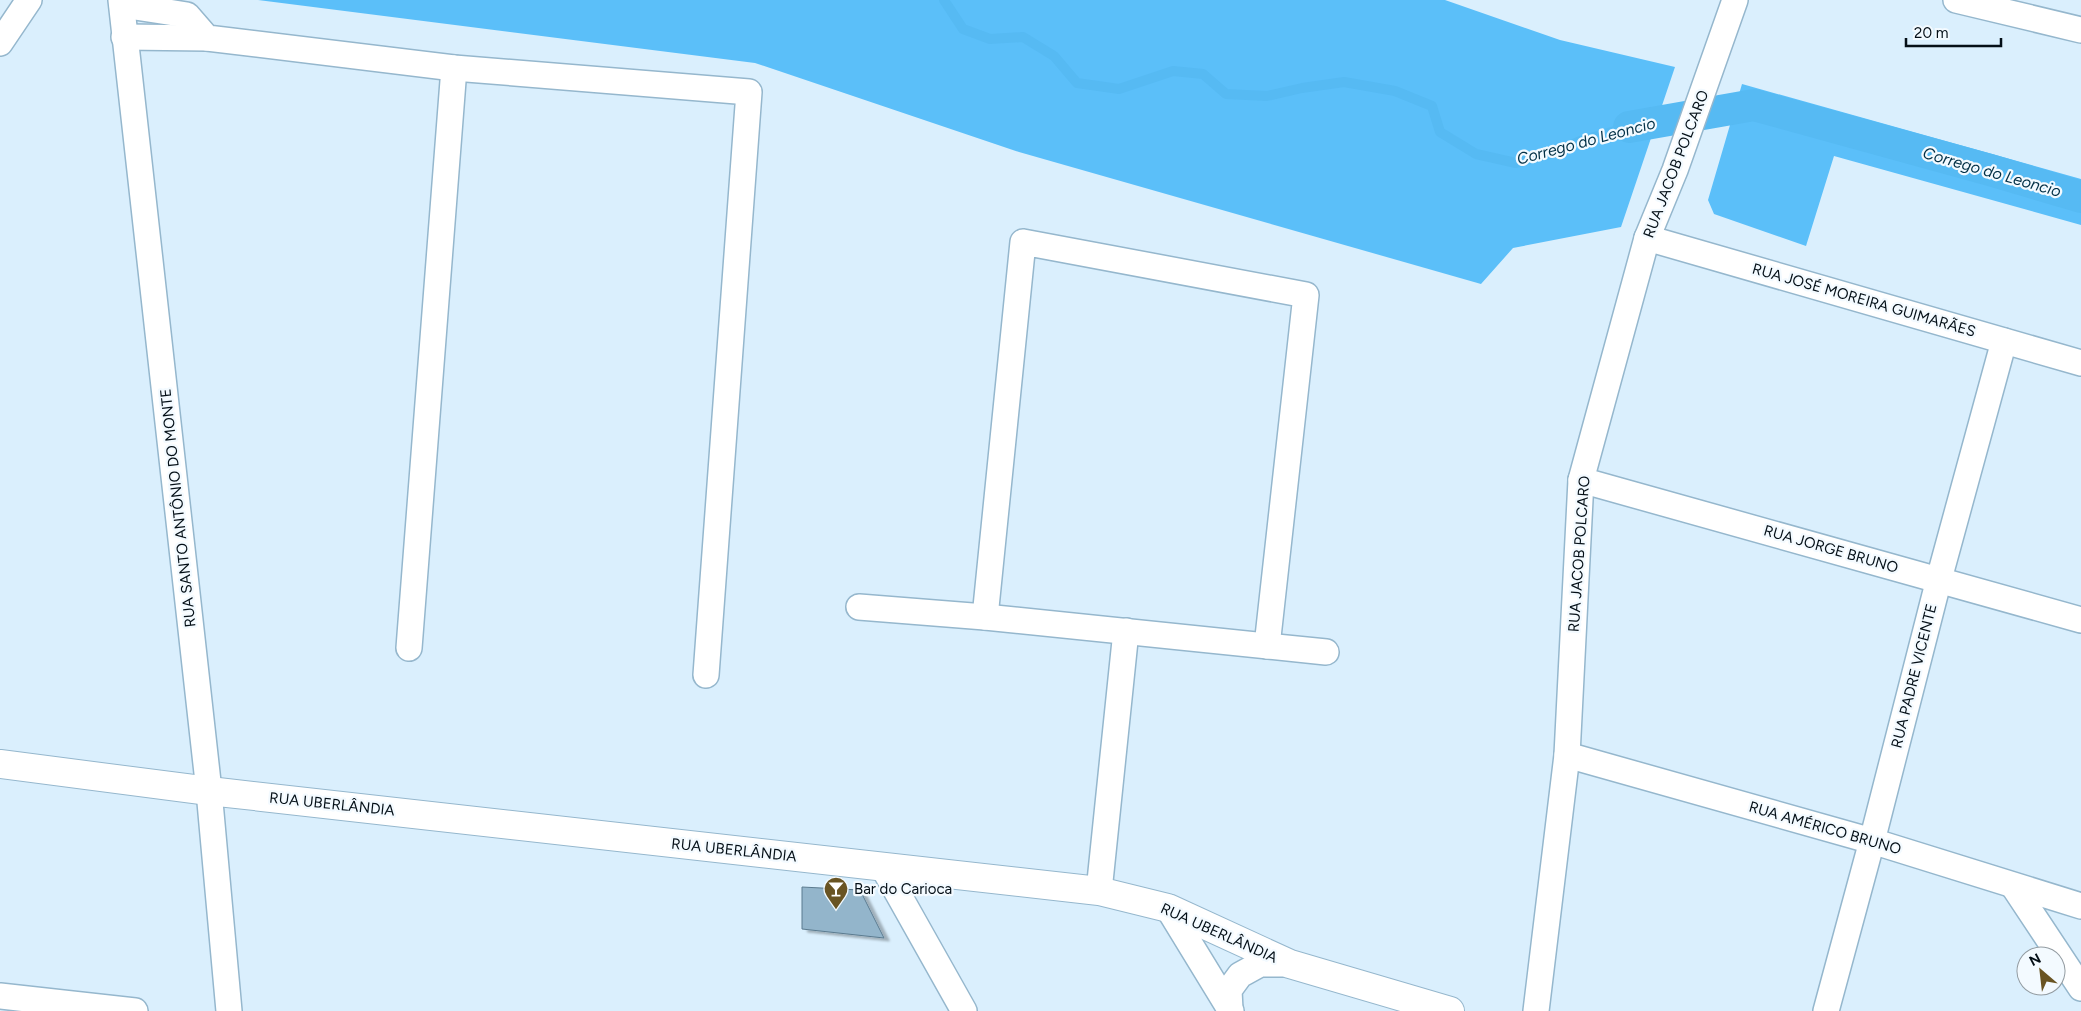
<svg xmlns="http://www.w3.org/2000/svg" width="2081" height="1011" viewBox="0 0 2081 1011" font-family="Figtree,sans-serif">
	<style>
		.forest { fill: #5bbff9 }
		.lines { fill: none; stroke-linecap: round; stroke-linejoin: round }
		.stream { stroke: #56baf3; stroke-width: 10 }
		.canal { stroke: #56baf3; stroke-width: 32 }
		.building { fill: #93b5cb; stroke: #5b7b8f; filter: url(#shadow) }
		.street-casing { stroke: #95b7cd; stroke-width: 28 }
		.secondary-casing { stroke: #95b7cd; stroke-width: 30 }
		.street { stroke: #fff; stroke-width: 25 }
		.secondary { stroke: #fff; stroke-width: 28 }
		.labels { text-anchor: middle; dominant-baseline: central; stroke-width: 4.5; stroke-linejoin: round; paint-order: stroke }
		.street-label { font-size: 15px; fill: #040f17; stroke: #f3faff }
		.poi-label { font-size: 15px; fill: #040f17; stroke: #f3faff; text-anchor: start }
		.water-label { font-size: 16px; font-style: italic; fill: #023046; stroke: #f3faff }
	</style>
	<defs>
		<filter id="shadow"><feDropShadow dx="5.5" dy="3" stdDeviation="1" flood-color="#0004"/></filter>
	</defs>
	<rect width="100%" height="100%" fill="#daeffd"/>
	<g class="forest">
		<path d="M258 0H1445L1560 40 1675 67 1621 227 1513 248 1481 284 1019 152 755 63Z"/>
		<path d="M1742 84 2081 179V225L1834 156 1806 246 1714 214 1708 200Z"/>
	</g>
	<g class="lines">
		<path class="stream" d="M944 0 963 29 990 39 1023 37 1054 56 1077 83 1119 89 1173 71 1203 74 1226 94 1267 96 1302 88 1344 82 1395 91 1432 106 1440 132 1476 154 1516 163 1550 154 1580 141 1629 127"/>
		<path class="canal" d="M1629 127 1754 105 1990 170 2081 197"/>
	</g>
	<path class="building" d="M802 887 860 890 884 938 802 929Z"/>
	<g class="lines">
		<defs>
			<g id="street">
				<path d="M121 0 209 791 229 1011"/>
				<path d="M1956 0 2081 30"/>
				<path d="M122 5 187 15 207 38 454 68 749 92 706 675"/>
				<path d="M124 37 207 38"/>
				<path d="M0 43 29 0"/>
				<path d="M1647 238 2081 363"/>
				<path d="M1581 480 2081 620"/>
				<path d="M859 607 985 617 1326 652"/>
				<path d="M985 617 1023 242 1306 295 1267 646"/>
				<path d="M409 648 454 68"/>
				<path d="M1567 755 1872 841 2081 906"/>
				<path d="M883 867 964 1011"/>
				<path d="M2014 887 2081 988"/>
				<path d="M1099 891 1126 631"/>
				<path d="M1168 908 1231 1011"/>
				<path d="M0 996 135 1011"/>
				<path d="M1230 1010 1229 990 1240 975 1260 964H1290"/>
				<path d="M1536 1011 1567 755 1581 480 1647 238 1675 170 1735 0"/>
				<path d="M1826 1011 1872 841 1939 579 2004 341"/>
			</g>
			<path id="secondary" d="M0 764 209 791 1099 891 1168 908 1290 964 1450 1011"/>
		</defs>
		<use href="#street" class="street-casing"/>
		<use href="#secondary" class="secondary-casing"/>
		<use href="#street" class="street"/>
		<use href="#secondary" class="secondary"/>
	</g>
	<defs>
		<symbol id="bar-pin" viewBox="-11 -11 22 30"><path d="M0 17L-7.5 6A9.5 9.5 0 1 1 7.5 6Z" fill="#695423" stroke="#f3faff"/><path d="M-6-5H6L.8 .8V4.5H3.5V6h-7V4.5H-.8V.8Z" fill="#fff"/></symbol>
	</defs>
	<g fill-rule="evenodd">
		<use href="#bar-pin" x="822" y="875" width="28" height="38"/>
	</g>
	<g class="labels">
		<g class="street-label">
			<text transform="translate(1676 164) rotate(-69)">RUA JACOB POLCARO</text>
			<text transform="translate(1864 300) rotate(16)">RUA JOSÉ MOREIRA GUIMARÃES</text>
			<text transform="translate(178 508) rotate(-96)">RUA SANTO ANTÔNIO DO MONTE</text>
			<text transform="translate(1831 549) rotate(16)">RUA JORGE BRUNO</text>
			<text transform="translate(1579 554) rotate(-86)">RUA JACOB POLCARO</text>
			<text transform="translate(1914 676) rotate(-76)">RUA PADRE VICENTE</text>
			<text transform="translate(332 804) rotate(6)">RUA UBERLÂNDIA</text>
			<text transform="translate(1825 828) rotate(16)">RUA AMÉRICO BRUNO</text>
			<text transform="translate(734 850) rotate(6)">RUA UBERLÂNDIA</text>
			<text transform="translate(1219 933) rotate(24)">RUA UBERLÂNDIA</text>
		</g>
		<g class="poi-label">
			<text x="854" y="889">Bar do Carioca</text>
		</g>
		<g class="water-label">
			<text transform="translate(1586 141) rotate(-15)">Corrego do Leoncio</text>
			<text transform="translate(1992 172) rotate(16)">Corrego do Leoncio</text>
		</g>
	</g>
	<g transform="translate(2041 971) rotate(332)"><circle r="24" fill="#f3faff" stroke="#939ca2"/>
	<path d="M0-4L9 19L0 12L-9 19Z" fill="#695423"/>
	<text y="-8" font-size="14" font-weight="bold" text-anchor="middle" fill="#040f17">N</text>
	</g>
	<path d="M1906 38v8h95v-8" fill="none" stroke="#040f17" stroke-width="2.5"/>
	<text x="1914" y="38" font-size="15" fill="#040f17" stroke="#f3faff" stroke-width="4" paint-order="stroke">20 m</text>
</svg>
